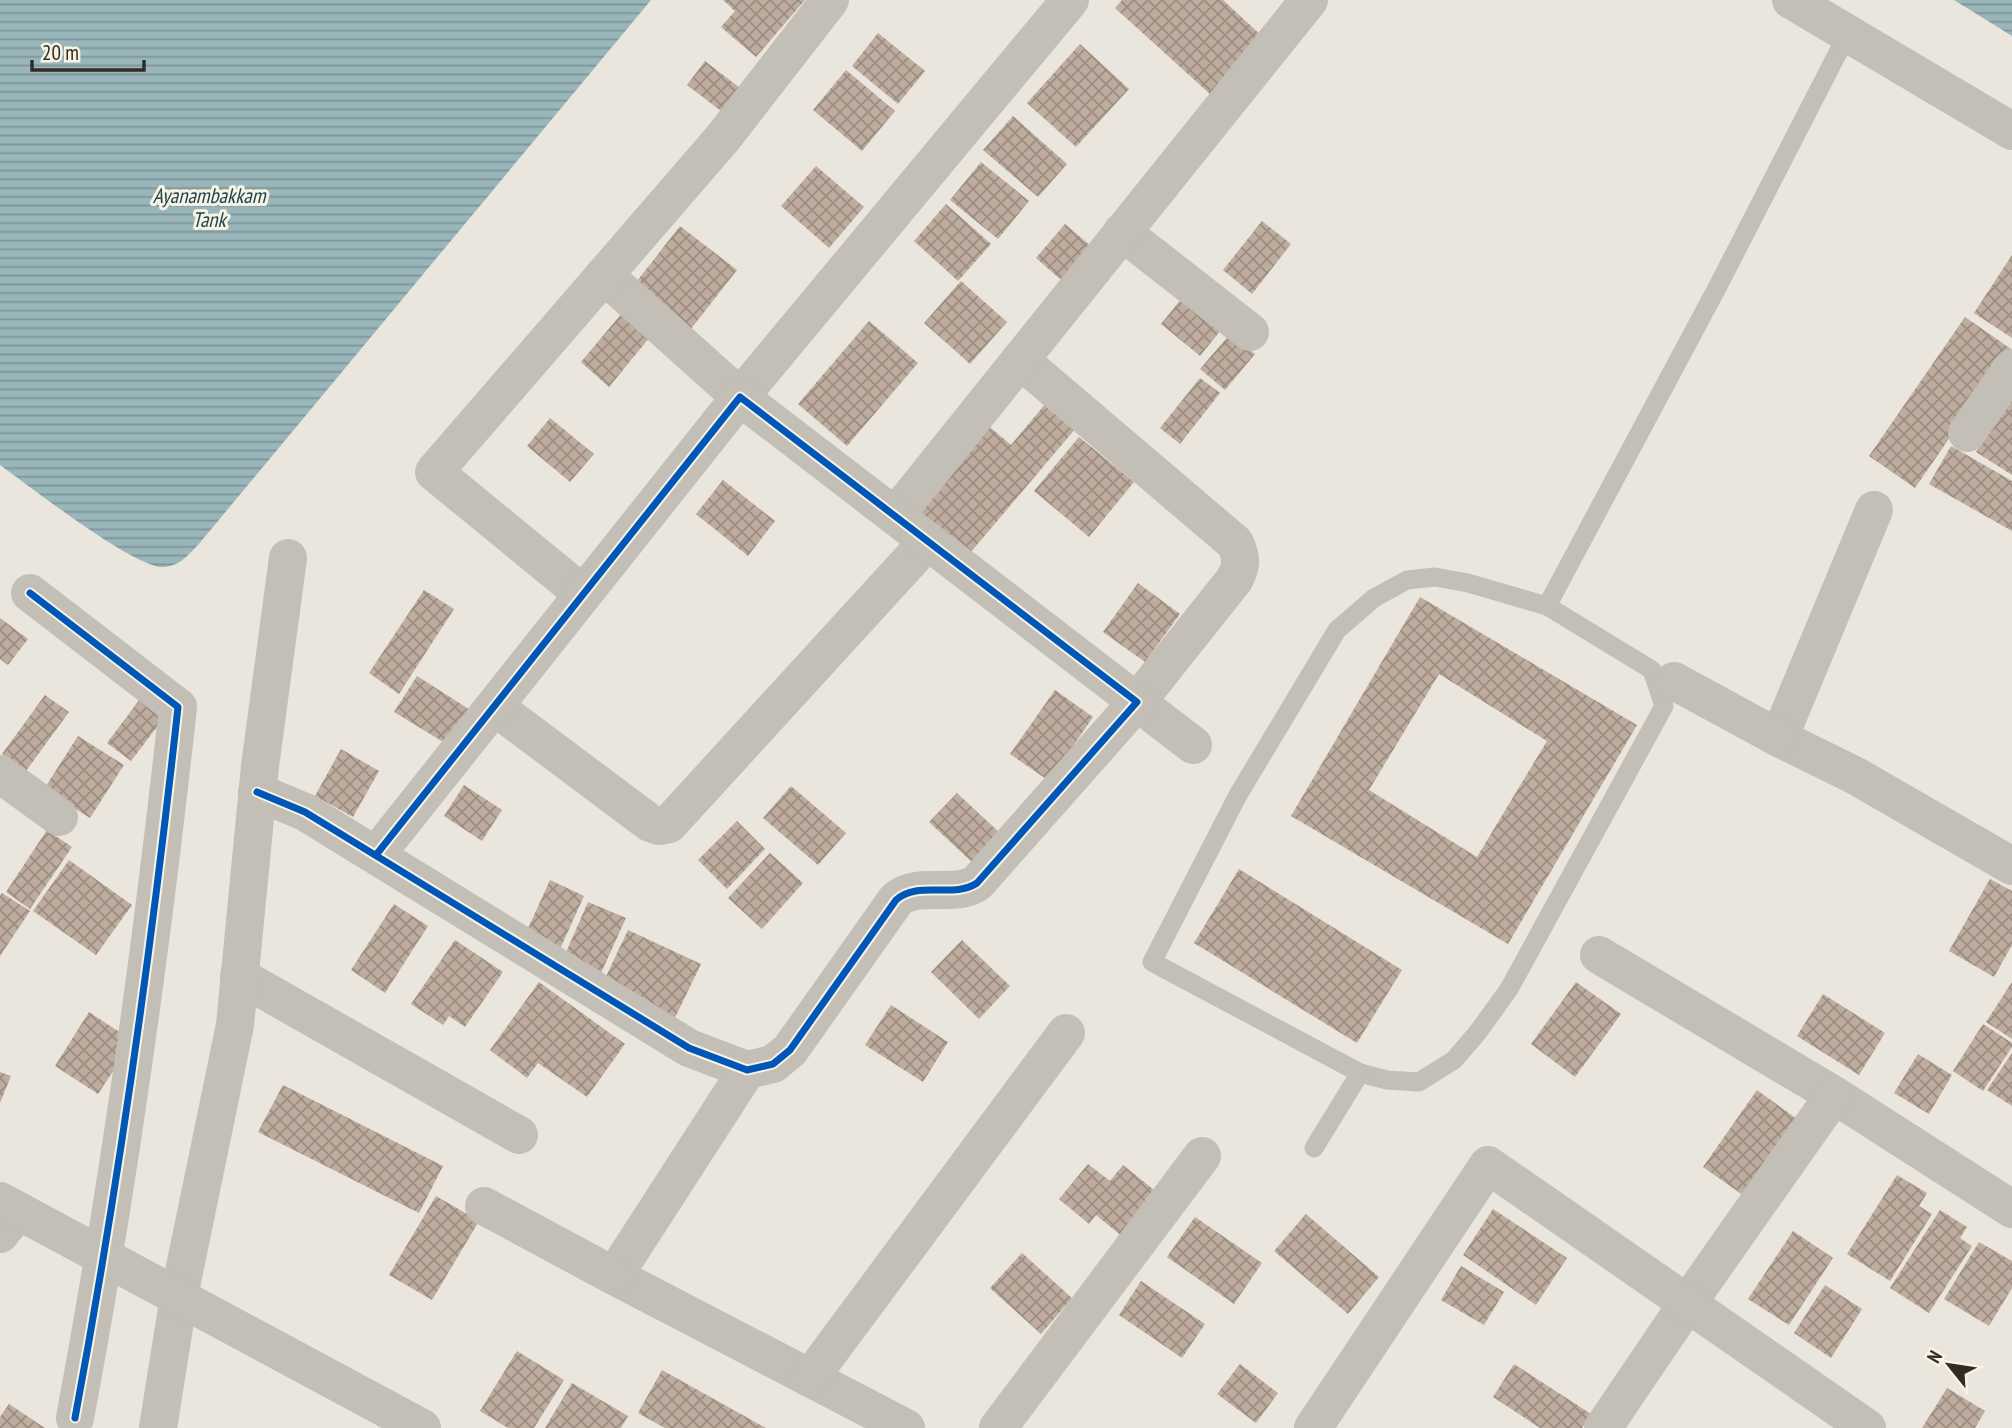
<svg xmlns="http://www.w3.org/2000/svg" width="2012" height="1428" viewBox="0 0 2012 1428" font-family="'PT Sans Narrow',sans-serif">
	<style>
		.water { fill: url(#water-rules) }
		.building { fill: url(#building-cross-hatch); fill-rule: evenodd }
		.lines { fill: none; stroke-linecap: round; stroke-linejoin: round }
		.service { stroke: #c3beb6; stroke-width: 19 }
		.minor { stroke: #c3beb6; stroke-width: 38 }
		.tertiary { stroke: #c3beb6; stroke-width: 38 }
		.cycleway-casing { stroke: #f9f3e3; stroke-width: 11 }
		.cycleway { stroke: #0057b8; stroke-width: 7 }
		.labels { text-anchor: middle; dominant-baseline: central; stroke-width: 6; stroke-linejoin: round; paint-order: stroke }
		.water-label { font-size: 21px; font-style: italic; fill: #1b4654; stroke: #f9f3e3 }
	</style>
	<defs>
		<pattern id="water-rules" width="6" height="5" patternUnits="userSpaceOnUse" patternTransform="scale(1.75)"><rect width="6" height="5" fill="#99b6bb"/><path d="M0 2.5h6" fill="none" stroke="#7d9498"/></pattern>
		<pattern id="building-cross-hatch" width="8" height="8" patternUnits="userSpaceOnUse" patternTransform="scale(1.75)"><rect width="8" height="8" fill="#bead9e"/><path d="M0 0l8 8M0 8l8-8" fill="none" stroke="#9b8d81"/></pattern>
	</defs>
	<rect width="100%" height="100%" fill="#eae6dd"/>
	<g class="water">
		<path d="M0 0H651L198 545C187 556 180 566 163 567 134 568 28 485 0 465Z"/>
		<path d="M1954 0H2012V36Z"/>
	</g>
	<g class="building">
		<path d="M723 0H805L756 57 721 27 735 11Z"/>
		<path d="M1122 0H1223L1264 38 1211 95 1115 8Z"/>
		<path d="M878 33 925 71 898 104 852 66Z"/>
		<path d="M1080 44 1129 89 1076 147 1027 103Z"/>
		<path d="M705 61 753 98 734 121 687 85Z"/>
		<path d="M846 70 895 111 862 151 813 110Z"/>
		<path d="M1013 116 1067 164 1038 197 983 150Z"/>
		<path d="M981 162 1029 201 998 239 950 200Z"/>
		<path d="M816 166 864 207 829 248 781 206Z"/>
		<path d="M946 204 991 244 958 281 914 241Z"/>
		<path d="M1262 221 1291 244 1252 294 1223 270Z"/>
		<path d="M1065 224 1099 253 1069 287 1036 258Z"/>
		<path d="M680 226 737 270 687 334 630 290Z"/>
		<path d="M2012 255V338L1974 313Z"/>
		<path d="M961 281 1007 322 970 364 924 323Z"/>
		<path d="M1186 293 1225 325 1200 356 1161 324Z"/>
		<path d="M622 313 650 337 609 387 581 362Z"/>
		<path d="M1965 317 2011 349 1915 488 1869 456Z"/>
		<path d="M869 321 918 363 847 446 798 404Z"/>
		<path d="M1230 334 1255 354 1225 390 1200 369Z"/>
		<path d="M1200 378 1220 393 1180 444 1160 428Z"/>
		<path d="M2012 393V475L1976 452Z"/>
		<path d="M1046 403 1076 428 965 559 909 512 984 422 1011 445Z"/>
		<path d="M550 418 594 454 570 482 527 446Z"/>
		<path d="M1079 437 1134 482 1089 537 1034 491Z"/>
		<path d="M1951 446 2012 481V531L1929 484Z"/>
		<path d="M723 480 775 521 748 556 696 514Z"/>
		<path d="M1138 583 1180 614 1145 662 1103 632Z"/>
		<path d="M424 590 454 609 399 694 369 673Z"/>
		<path d="M1420 597 1637 725 1508 944 1291 816ZM1439 674 1547 741 1477 857 1369 790Z"/>
		<path d="M0 618 28 639 8 665 0 659Z"/>
		<path d="M417 676 475 713 453 748 394 712Z"/>
		<path d="M1055 690 1093 717 1049 781 1010 754Z"/>
		<path d="M146 691 170 710 131 761 107 743Z"/>
		<path d="M45 695 69 712 26 771 2 754Z"/>
		<path d="M78 736 124 765 90 818 44 789Z"/>
		<path d="M341 749 379 771 353 817 315 796Z"/>
		<path d="M464 785 502 810 482 841 444 816Z"/>
		<path d="M791 786 846 833 818 865 763 818Z"/>
		<path d="M957 793 1002 835 975 865 929 822Z"/>
		<path d="M737 821 765 849 727 889 698 860Z"/>
		<path d="M47 830 72 847 30 909 6 892Z"/>
		<path d="M770 853 803 883 762 929 728 898Z"/>
		<path d="M69 860 132 905 96 955 33 911Z"/>
		<path d="M1239 869 1402 970 1357 1043 1194 943Z"/>
		<path d="M1990 879 2012 891V945L1994 977 1949 951Z"/>
		<path d="M550 880 584 896 560 949 526 933Z"/>
		<path d="M2 893 30 911 0 956V896Z"/>
		<path d="M588 902 626 918 601 973 564 957Z"/>
		<path d="M394 904 428 926 385 993 351 970Z"/>
		<path d="M628 930 701 964 673 1022 601 987Z"/>
		<path d="M455 940 503 972 465 1027 449 1016 443 1025 411 1004Z"/>
		<path d="M962 940 1010 986 979 1019 931 972Z"/>
		<path d="M539 982 625 1044 587 1097 538 1063 527 1078 490 1050Z"/>
		<path d="M1576 982 1621 1014 1575 1077 1531 1044Z"/>
		<path d="M2012 982V1039L1986 1022Z"/>
		<path d="M1823 994 1885 1033 1859 1075 1797 1036Z"/>
		<path d="M891 1005 948 1042 923 1082 865 1045Z"/>
		<path d="M89 1012 133 1041 98 1094 55 1066Z"/>
		<path d="M1983 1024 2012 1043V1047L1983 1091 1953 1071Z"/>
		<path d="M2012 1053V1106L1987 1090Z"/>
		<path d="M1918 1054 1952 1075 1929 1114 1894 1093Z"/>
		<path d="M0 1072 11 1076 0 1103Z"/>
		<path d="M283 1085 443 1166 419 1213 258 1132Z"/>
		<path d="M1757 1090 1801 1122 1747 1198 1703 1167Z"/>
		<path d="M1088 1164 1110 1181 1123 1165 1159 1194 1124 1238 1096 1215 1089 1224 1059 1199Z"/>
		<path d="M1897 1175 1927 1193 1919 1206 1932 1214 1890 1281 1847 1254Z"/>
		<path d="M436 1196 479 1221 432 1300 389 1275Z"/>
		<path d="M1493 1209 1567 1258 1536 1305 1463 1255Z"/>
		<path d="M1940 1210 1967 1227 1960 1238 1972 1246 1929 1313 1890 1288Z"/>
		<path d="M1306 1214 1379 1277 1348 1314 1274 1251Z"/>
		<path d="M1195 1217 1262 1263 1234 1304 1167 1257Z"/>
		<path d="M1793 1231 1833 1258 1789 1325 1748 1299Z"/>
		<path d="M1979 1242 2012 1261V1288L1989 1326 1944 1299Z"/>
		<path d="M1022 1253 1072 1298 1041 1334 990 1288Z"/>
		<path d="M1461 1266 1504 1292 1484 1325 1441 1300Z"/>
		<path d="M1141 1281 1205 1324 1182 1358 1119 1315Z"/>
		<path d="M1825 1285 1862 1309 1831 1358 1794 1333Z"/>
		<path d="M517 1351 564 1380 534 1428H508L480 1411Z"/>
		<path d="M1240 1364 1278 1393 1256 1423 1217 1394Z"/>
		<path d="M1514 1364 1591 1414 1582 1428H1540L1493 1397Z"/>
		<path d="M662 1370 766 1428H665L638 1413Z"/>
		<path d="M572 1383 628 1416 621 1428H545Z"/>
		<path d="M1947 1388 1985 1411 1975 1428H1922Z"/>
		<path d="M9 1404 45 1428H0V1417Z"/>
	</g>
	<g class="lines">
		<g class="service">
			<path d="M1360 1073 1387 1080 1419 1082 1454 1060 1478 1032 1509 989 1664 706 1652 670 1547 606"/>
			<path d="M1314 1148 1360 1073 1152 962 1238 795 1337 630 1374 598 1407 580 1435 577 1468 583 1547 606 1718 286 1847 35"/>
		</g>
		<g class="minor">
			<path d="M1791 0 2012 131"/>
			<path d="M1122 232 1250 332"/>
			<path d="M604 275 740 397 1070 0"/>
			<path d="M1020 360 1235 543C1242 558 1242 566 1234 580L1137 702 1193 745"/>
			<path d="M1967 433 2012 368"/>
			<path d="M1874 510 1779 738 1856 776 2012 866"/>
			<path d="M895 516 1309 0"/>
			<path d="M30 593 178 707C152 945 119 1183 75 1418"/>
			<path d="M583 594 434 472 722 139 830 0"/>
			<path d="M1674 681 1779 738"/>
			<path d="M495 707 650 823 659 826 669 824 928 541"/>
			<path d="M0 774 59 817"/>
			<path d="M257 792 305 812 689 1048 747 1070 773 1064 790 1050 896 900C918 880 953 899 977 883L1137 702 740 397 376 855"/>
			<path d="M1599 955 1834 1095 2012 1209"/>
			<path d="M239 976 519 1135"/>
			<path d="M747 1070 614 1276 906 1428"/>
			<path d="M484 1206 614 1276"/>
			<path d="M0 1234 19 1211"/>
			<path d="M810 1378 1066 1033"/>
			<path d="M158 1428 179 1296 235 1025 260 766 288 558"/>
			<path d="M998 1428 1202 1156"/>
			<path d="M1603 1428 1687 1304 1834 1095"/>
		</g>
		<g class="tertiary">
			<path d="M0 1201 422 1428"/>
			<path d="M1313 1428 1488 1165 1867 1428"/>
		</g>
		<defs>
			<g id="cycleway">
				<path d="M30 593 178 707C152 945 119 1183 75 1418"/>
				<path d="M257 792 305 812 689 1048 747 1070 773 1064 790 1050 896 900C918 880 953 899 977 883L1137 702 740 397 376 855"/>
			</g>
		</defs>
		<use href="#cycleway" class="cycleway-casing"/>
		<use href="#cycleway" class="cycleway"/>
	</g>
	<g class="labels">
		<g class="water-label">
			<text x="209" y="195">Ayanambakkam<tspan x="209" dy="24">Tank</tspan></text>
		</g>
	</g>
	<g transform="translate(1949 1365) rotate(300)" stroke="#f9f3e3" stroke-width="5" paint-order="stroke">
	<path d="M0-5L12 26L0 18L-12 26Z" fill="#332c25"/>
	<text y="-10" font-size="19" font-weight="bold" text-anchor="middle" fill="#332c25">N</text>
	</g>
	<path d="M32 60v10h112v-10" fill="none" stroke="#332c25" stroke-width="3.5"/>
	<text x="42" y="60" font-size="21" fill="#332c25" stroke="#f9f3e3" stroke-width="5" paint-order="stroke">20 m</text>
</svg>
